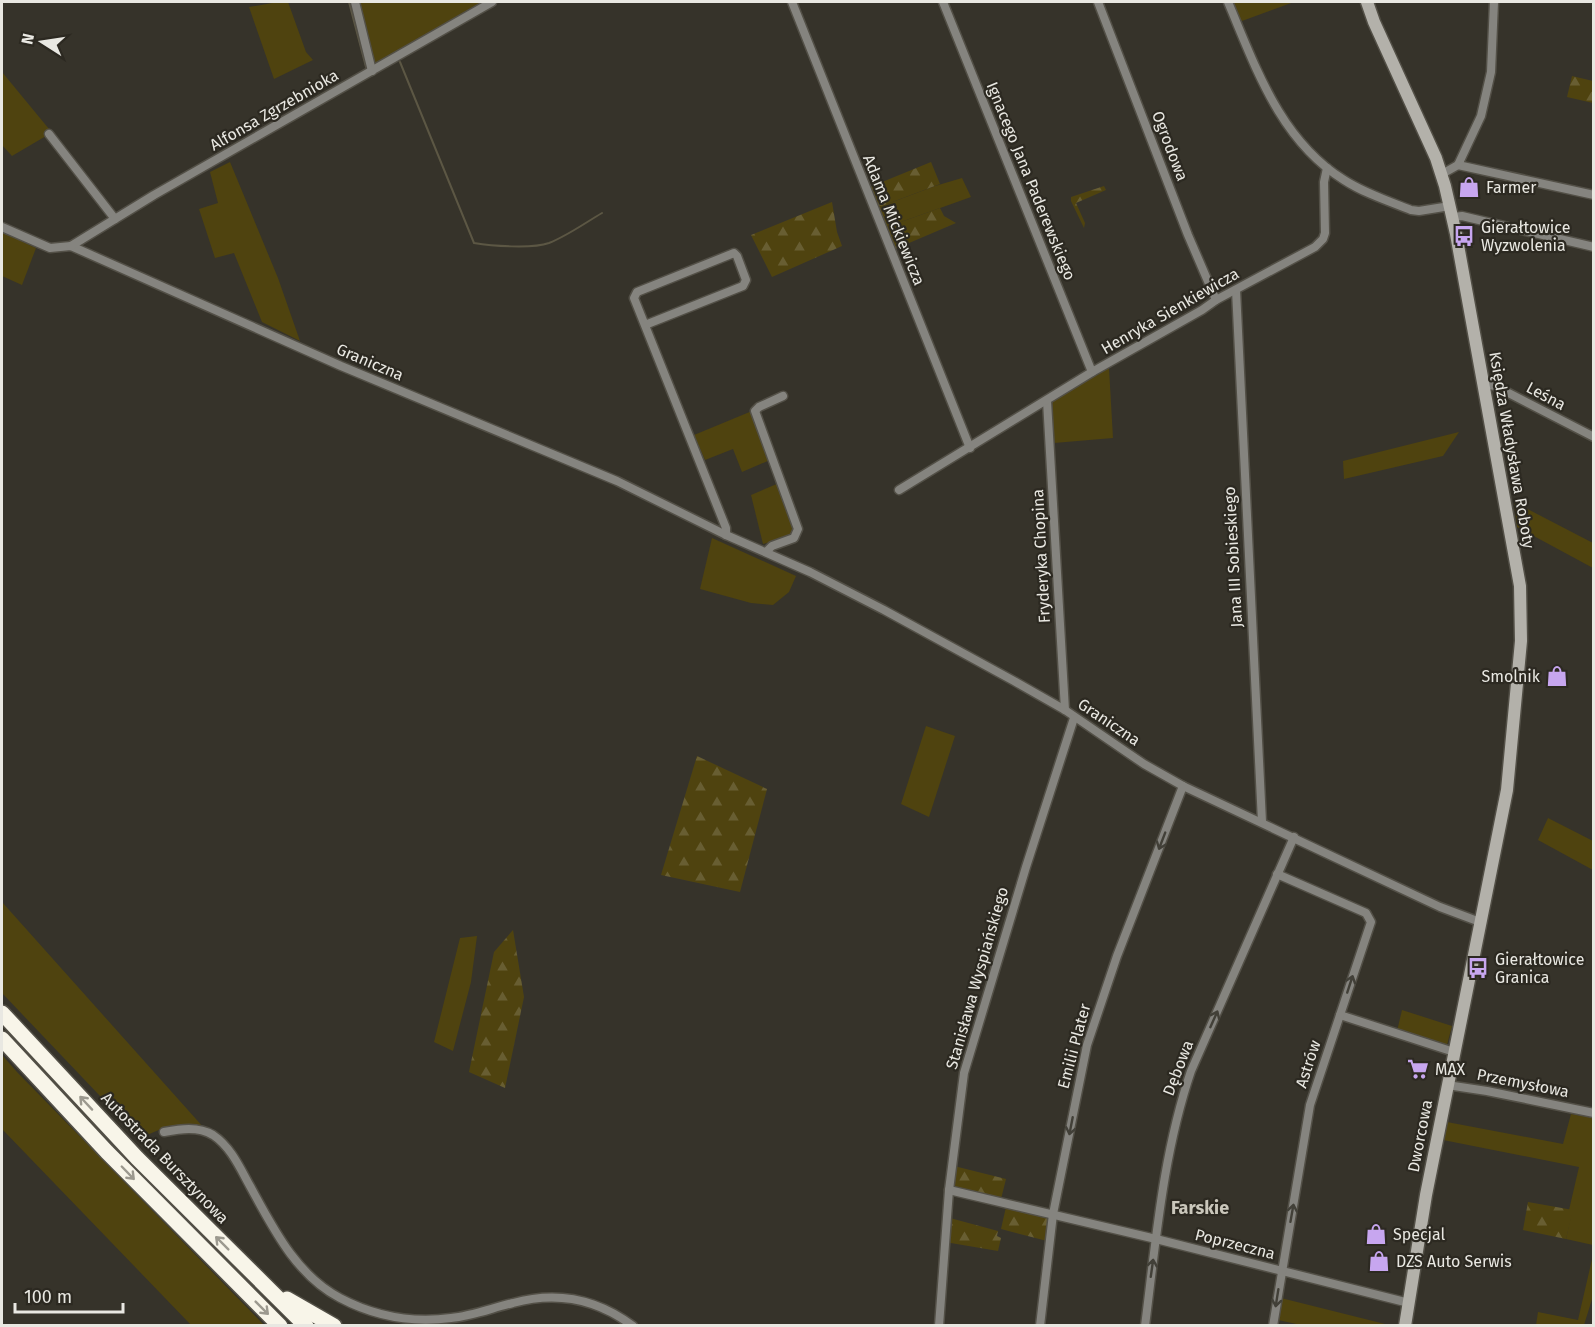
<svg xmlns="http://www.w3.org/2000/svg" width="1595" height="1327" viewBox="0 0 1595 1327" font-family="'Fira Sans',sans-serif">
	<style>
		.grass { fill: #4f430f }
		.forest { fill: url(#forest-firs) }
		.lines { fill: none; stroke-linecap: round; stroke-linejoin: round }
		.stream { stroke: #5c5744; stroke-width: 2 }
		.minor-casing { stroke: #535047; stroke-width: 11 }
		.secondary-casing { stroke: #535047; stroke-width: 15 }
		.motorway-casing { stroke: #535047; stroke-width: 18 }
		.minor { stroke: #85847f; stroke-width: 8 }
		.secondary { stroke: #b3b1aa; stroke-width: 12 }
		.motorway { stroke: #f8f5e9; stroke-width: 15 }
		.oneway { stroke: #424038 }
		.oneway2 { stroke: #9c998f }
		.labels { text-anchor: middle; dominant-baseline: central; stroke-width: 4.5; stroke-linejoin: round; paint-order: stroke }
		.street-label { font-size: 16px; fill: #e9e8e2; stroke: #2c2921 }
		.poi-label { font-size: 16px; fill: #e9e8e2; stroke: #2c2921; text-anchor: start }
		.neighbourhood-label { font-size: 18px; font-weight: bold; fill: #cac7bb; stroke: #2c2921 }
	</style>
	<defs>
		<pattern id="forest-firs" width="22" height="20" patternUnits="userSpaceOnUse" patternTransform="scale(1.5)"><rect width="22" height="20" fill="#4f430f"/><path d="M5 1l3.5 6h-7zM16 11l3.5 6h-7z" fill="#685e32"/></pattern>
	</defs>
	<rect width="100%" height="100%" fill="#36332a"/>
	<g class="grass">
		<path d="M278 2H288L306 52 313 60 274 79 249 7Z"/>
		<path d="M358 2H481L375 65Z"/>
		<path d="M1232 2H1294L1242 21 1239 19Z"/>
		<path d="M2 72 49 129 46 136 12 156 2 145Z"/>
		<path d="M230 162 278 278 300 341 262 322 234 253 215 258 199 209 218 203 210 172Z"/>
		<path d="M962 178 971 197 887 227 879 207 935 186Z"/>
		<path d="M2 232 36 248 22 285 2 276Z"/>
		<path d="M1109 368 1113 438 1054 443 1052 401Z"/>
		<path d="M752 411 770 460 742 472 733 449 705 460 694 435Z"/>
		<path d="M1459 432 1443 456 1344 479 1343 461Z"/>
		<path d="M779 483 794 530 792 536 763 544 751 495Z"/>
		<path d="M1514 502 1593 543V568L1517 527Z"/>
		<path d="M712 538 796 576 789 592 773 605 751 603 700 589Z"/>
		<path d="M926 726 955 736 929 817 901 804Z"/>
		<path d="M1548 818 1593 841V870L1538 840Z"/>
		<path d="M2 902 204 1128 190 1125 168 1126 140 1138 2 993Z"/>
		<path d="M477 936 471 982 453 1051 434 1042 460 938Z"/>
		<path d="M1402 1010 1452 1026 1447 1045 1397 1031Z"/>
		<path d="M2 1055 17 1072 264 1325H191L2 1129Z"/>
		<path d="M1571 1114 1593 1118V1245L1566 1239 1572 1211 1569 1210 1579 1167 1443 1140 1447 1122 1563 1144Z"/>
		<path d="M1593 1255V1296L1584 1325H1536L1538 1312 1578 1320Z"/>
		<path d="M1281 1298 1389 1325H1301L1278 1320Z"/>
	</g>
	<g class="forest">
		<path d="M1572 76 1593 81V103L1567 97Z"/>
		<path d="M931 162 940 184 879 207 870 187Z"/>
		<path d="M1104 186 1106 190 1076 203 1085 223 1084 228 1071 201V197Z"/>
		<path d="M832 202 837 232 842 246 772 277 751 235Z"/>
		<path d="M940 208 944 216 956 223 895 249 887 227Z"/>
		<path d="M697 756 767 789 740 892 661 875Z"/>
		<path d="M513 930 524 997 505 1088 469 1072 494 952Z"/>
		<path d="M954 1166 1006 1179 1001 1199 951 1188Z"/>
		<path d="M1528 1202 1573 1210 1566 1239 1523 1230Z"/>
		<path d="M1006 1207 1046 1217 1049 1219 1047 1241 1001 1229Z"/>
		<path d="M950 1218 998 1231 997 1236 1001 1238 998 1251 945 1242Z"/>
	</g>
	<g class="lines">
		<g class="stream">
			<path d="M349 2 366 67"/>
			<path d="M400 62 474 243C492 246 532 249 549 243 567 236 585 223 602 213"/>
		</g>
		<defs>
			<g id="minor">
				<path d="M355 2 372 71"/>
				<path d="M792 2 970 448"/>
				<path d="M943 2 1092 372"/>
				<path d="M1098 2 1188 235 1216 300"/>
				<path d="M1228 2C1256 68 1280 140 1344 180 1364 193 1388 201 1411 210L1419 211 1450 206"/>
				<path d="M49 134 115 219"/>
				<path d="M1458 165 1594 195"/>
				<path d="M1442 174 1458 165 1481 116 1491 72 1494 2"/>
				<path d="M1453 217 1462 216 1594 247"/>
				<path d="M2 227 50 248 71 246 341 366 617 481 726 535 810 572 884 610 1014 681 1065 710 1144 764 1183 786 1440 907 1480 922"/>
				<path d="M71 246 154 195 492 2"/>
				<path d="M1236 290 1262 822"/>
				<path d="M645 325 743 286 746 280 737 256 734 253 637 292 634 298 726 528V535"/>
				<path d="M1484 384 1495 386 1594 437"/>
				<path d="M1047 401 1065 710"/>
				<path d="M899 490 1092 372 1202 310 1216 300 1315 247 1323 239 1325 233 1324 182 1327 168"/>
				<path d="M766 552 772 546 794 538 798 529 755 411 759 407 783 396"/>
				<path d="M1340 1015 1454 1052"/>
				<path d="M1447 1085 1487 1091 1594 1113"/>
				<path d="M164 1132C180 1129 198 1126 213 1135 231 1147 240 1168 250 1186 273 1228 296 1275 340 1298 374 1316 413 1323 451 1318 472 1316 492 1308 513 1303 556 1291 597 1299 633 1326"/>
				<path d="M949 1190 1156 1239 1409 1303"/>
				<path d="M939 1326 949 1190 964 1073 1026 867 1074 718"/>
				<path d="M1040 1326 1053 1214 1087 1045 1117 956 1183 786"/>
				<path d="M1145 1326C1156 1240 1163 1153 1191 1071L1294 837"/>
				<path d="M1273 1326 1310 1105 1371 922 1366 913 1277 874"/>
			</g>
			<path id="secondary" d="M1367 2 1374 22 1436 158 1445 186 1456 234 1520 586 1521 641 1507 790 1426 1195 1405 1326"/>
			<g id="motorway">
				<path d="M2 1013 137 1158 306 1326"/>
				<path d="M2 1039 107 1152 280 1326"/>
				<path d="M287 1299 334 1326"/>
			</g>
		</defs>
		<use href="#minor" class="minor-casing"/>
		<use href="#secondary" class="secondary-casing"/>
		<use href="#motorway" class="motorway-casing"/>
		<use href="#minor" class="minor"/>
		<use href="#secondary" class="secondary"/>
		<use href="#motorway" class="motorway"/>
	</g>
	<defs><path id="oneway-shaft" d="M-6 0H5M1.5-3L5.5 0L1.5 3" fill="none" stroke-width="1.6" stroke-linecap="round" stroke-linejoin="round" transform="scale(1.5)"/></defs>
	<g class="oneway">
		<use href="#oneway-shaft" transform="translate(1162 841) rotate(111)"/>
		<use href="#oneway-shaft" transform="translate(1350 984) rotate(-72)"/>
		<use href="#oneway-shaft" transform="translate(1214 1019) rotate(-66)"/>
		<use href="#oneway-shaft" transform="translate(1071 1126) rotate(101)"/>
		<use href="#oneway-shaft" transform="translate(1292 1213) rotate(-80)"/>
		<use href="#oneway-shaft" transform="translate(1152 1268) rotate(-82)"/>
		<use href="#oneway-shaft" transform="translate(1277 1298) rotate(99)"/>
	</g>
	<g class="oneway2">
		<use href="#oneway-shaft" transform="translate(86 1103) rotate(-133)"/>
		<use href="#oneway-shaft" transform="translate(128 1173) rotate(46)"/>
		<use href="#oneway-shaft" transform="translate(222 1243) rotate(-135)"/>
		<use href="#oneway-shaft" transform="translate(262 1308) rotate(45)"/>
	</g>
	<defs>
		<symbol id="shop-bare" viewBox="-9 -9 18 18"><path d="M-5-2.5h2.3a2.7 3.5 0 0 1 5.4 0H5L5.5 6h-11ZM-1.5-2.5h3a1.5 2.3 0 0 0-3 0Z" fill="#c7a6ef" stroke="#2c2921" stroke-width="2.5" paint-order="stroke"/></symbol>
		<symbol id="bus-bare" viewBox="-9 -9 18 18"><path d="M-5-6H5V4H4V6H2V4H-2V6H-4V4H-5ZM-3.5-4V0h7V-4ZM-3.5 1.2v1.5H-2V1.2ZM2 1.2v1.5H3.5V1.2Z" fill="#c7a6ef" stroke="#2c2921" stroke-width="2.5" paint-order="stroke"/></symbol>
		<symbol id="supermarket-bare" viewBox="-9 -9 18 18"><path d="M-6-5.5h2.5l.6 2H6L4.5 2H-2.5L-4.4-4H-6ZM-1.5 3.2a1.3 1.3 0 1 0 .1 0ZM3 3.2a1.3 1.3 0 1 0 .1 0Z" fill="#c7a6ef" stroke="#2c2921" stroke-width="2.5" paint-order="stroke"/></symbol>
	</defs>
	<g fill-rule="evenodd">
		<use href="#shop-bare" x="1454" y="172" width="30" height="30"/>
		<use href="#bus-bare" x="1449" y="221" width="30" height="30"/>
		<use href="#shop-bare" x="1542" y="661" width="30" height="30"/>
		<use href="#bus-bare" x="1463" y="953" width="30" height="30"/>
		<use href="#supermarket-bare" x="1403" y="1054" width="30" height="30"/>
		<use href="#shop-bare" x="1361" y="1219" width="30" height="30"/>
		<use href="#shop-bare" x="1364" y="1246" width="30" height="30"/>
	</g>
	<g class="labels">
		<g class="street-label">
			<text transform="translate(274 110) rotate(-30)">Alfonsa Zgrzebnioka</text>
			<text transform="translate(1170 146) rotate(69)">Ogrodowa</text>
			<text transform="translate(1031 181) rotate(68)">Ignacego Jana Paderewskiego</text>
			<text transform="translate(894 220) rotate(68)">Adama Mickiewicza</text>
			<text transform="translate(1170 311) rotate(-30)">Henryka Sienkiewicza</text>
			<text transform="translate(370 362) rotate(23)">Graniczna</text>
			<text transform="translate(1546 396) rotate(28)">Leśna</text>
			<text transform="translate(1512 450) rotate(80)">Księdza Władysława Roboty</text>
			<text transform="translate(1041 556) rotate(-93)">Fryderyka Chopina</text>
			<text transform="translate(1233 557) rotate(-93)">Jana III Sobieskiego</text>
			<text transform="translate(1109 722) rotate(34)">Graniczna</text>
			<text transform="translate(977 978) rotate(-74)">Stanisława Wyspiańskiego</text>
			<text transform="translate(1074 1046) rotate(-75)">Emilii Plater</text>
			<text transform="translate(1308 1064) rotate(-72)">Astrów</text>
			<text transform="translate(1178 1068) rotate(-69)">Dębowa</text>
			<text transform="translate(1523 1083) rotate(11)">Przemysłowa</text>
			<text transform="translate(1420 1136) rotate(-79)">Dworcowa</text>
			<text transform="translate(165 1158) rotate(46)">Autostrada Bursztynowa</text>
			<text transform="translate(1235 1244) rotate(14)">Poprzeczna</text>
		</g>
		<g class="poi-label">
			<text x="1486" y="187">Farmer</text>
			<text x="1481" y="227">Gierałtowice<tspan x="1481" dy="18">Wyzwolenia</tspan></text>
			<text x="1540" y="676" text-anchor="end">Smolnik</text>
			<text x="1495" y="959">Gierałtowice<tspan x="1495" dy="18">Granica</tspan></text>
			<text x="1435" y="1069">MAX</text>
			<text x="1393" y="1234">Specjal</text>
			<text x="1396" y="1261">DZS Auto Serwis</text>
		</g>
		<g class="neighbourhood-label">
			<text x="1200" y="1208">Farskie</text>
		</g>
	</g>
	<rect width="1595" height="1327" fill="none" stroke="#e9e8e2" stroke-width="6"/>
	<g transform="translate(42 42) rotate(282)" stroke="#2c2921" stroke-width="4.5" paint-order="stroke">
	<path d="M0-4.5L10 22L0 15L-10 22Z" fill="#e9e8e2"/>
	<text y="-9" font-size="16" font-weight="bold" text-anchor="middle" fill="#e9e8e2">N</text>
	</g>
	<path d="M15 1303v9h108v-9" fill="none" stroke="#e9e8e2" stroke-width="3"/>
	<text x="24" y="1303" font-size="18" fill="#e9e8e2" stroke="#2c2921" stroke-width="4.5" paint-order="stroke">100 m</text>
</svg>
